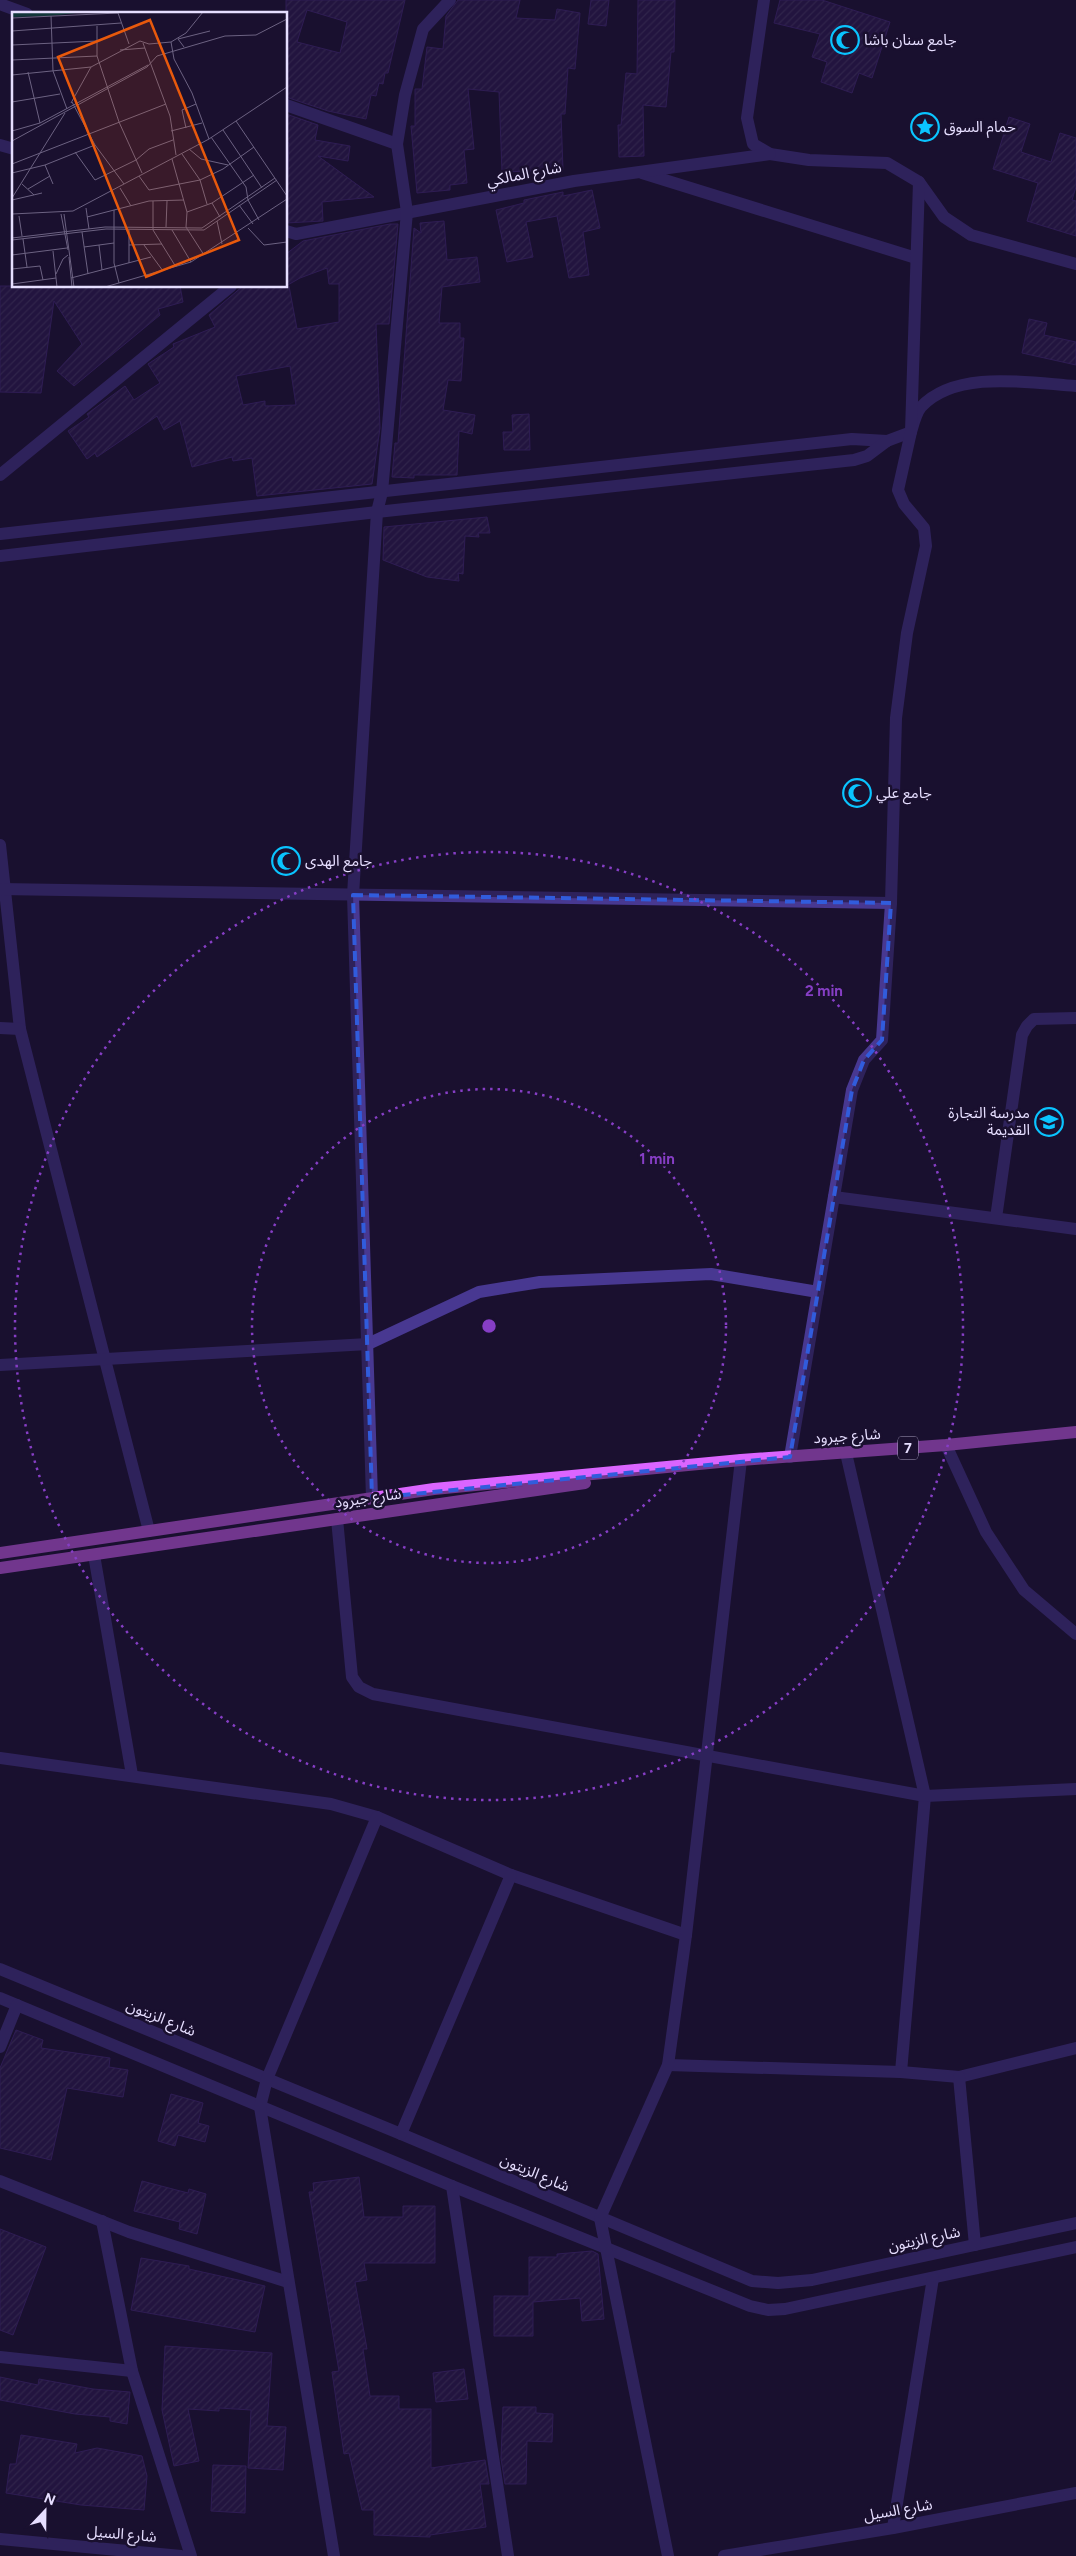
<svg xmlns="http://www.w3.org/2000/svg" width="1076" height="2556" viewBox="0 0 1076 2556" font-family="Figtree,'Noto Sans Arabic',sans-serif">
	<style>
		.building { fill: url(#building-hatch); stroke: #472b7f; fill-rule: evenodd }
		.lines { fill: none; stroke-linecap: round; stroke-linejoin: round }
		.minor { stroke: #483891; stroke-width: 12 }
		.tertiary { stroke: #483891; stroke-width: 12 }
		.primary { stroke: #db65ff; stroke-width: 12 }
		.marked { fill: none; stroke: #315cdc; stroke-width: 4; stroke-dasharray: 10 6; stroke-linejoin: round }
		.ring { fill: none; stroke: #863ec5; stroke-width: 2.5; stroke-dasharray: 2.5 5 }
		.labels { text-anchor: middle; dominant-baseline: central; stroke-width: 5; stroke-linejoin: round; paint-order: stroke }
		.shield { fill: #1a102f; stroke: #a9a0c1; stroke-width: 1 }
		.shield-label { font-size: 14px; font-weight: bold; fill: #e6deff }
		.poi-label { font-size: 15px; fill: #e6deff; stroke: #1a102f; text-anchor: start }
		.street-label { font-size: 15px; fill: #e6deff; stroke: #1a102f }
		.inset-road { fill: none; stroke: #6c6282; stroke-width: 1 }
		.view { fill: #e8590c; fill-opacity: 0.15; stroke: #e8590c; stroke-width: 2.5 }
		.inset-edge { fill: none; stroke: #e6deff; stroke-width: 2.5 }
		.centre { fill: #863ec5; stroke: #1a102f; stroke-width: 2.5 }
		.ring-label { font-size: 15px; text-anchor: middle; font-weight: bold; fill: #863ec5; stroke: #1a102f; stroke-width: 5; stroke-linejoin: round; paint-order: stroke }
	</style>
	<defs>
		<pattern id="building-hatch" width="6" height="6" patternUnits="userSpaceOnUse" patternTransform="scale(1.25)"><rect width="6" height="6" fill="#2d1a52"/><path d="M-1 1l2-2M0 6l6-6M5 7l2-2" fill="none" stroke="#4b3b6c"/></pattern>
	</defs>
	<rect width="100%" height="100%" fill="#1a102f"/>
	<g class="building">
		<path d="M286 0H405L388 73H385L383 84 379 83 376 96 371 95 366 119 328 111 286 97ZM307 10 347 22 340 53 297 42Z"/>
		<path d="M458 0H520L516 18 555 20 557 9 580 13 575 69 568 68 565 114H561L563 170 502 172 499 92 468 89 474 149 464 150 467 183 450 185V190L417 193 411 126H415V89H422L427 47 443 49 446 16Z"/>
		<path d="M591 0H609L606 26 588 24Z"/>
		<path d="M638 0H675L674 52H671L666 107 643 105 644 156 619 157 618 125H621L626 73 637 74Z"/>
		<path d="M780 0H822L890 22 872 78 859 73 852 93 821 82 827 62 812 57 820 34 774 23Z"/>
		<path d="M286 114 318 125 315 140 350 146 348 161 318 156 374 197 322 202 323 221 286 223 289 143 286 142Z"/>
		<path d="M1009 117 1030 124 1021 152 1051 162 1060 133 1076 138V187L1072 200 1076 201V236L1027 221 1038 183 993 169Z"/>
		<path d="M592 190 600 228 583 232 589 275 569 278 557 216 526 222 533 257 507 262 496 210 524 203V200L563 192V196Z"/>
		<path d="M444 221 447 260 477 257 480 282 442 287 439 323H460V338H464L461 381 448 380 443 410 475 415 472 434 459 431 457 475H414V478L392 477 395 443H398L414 228 421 233 420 223Z"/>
		<path d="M390 224H398L389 324H376L380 428 372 484 257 496 252 458 233 461 232 457 192 467 180 421 164 430 157 416 97 457 95 453 87 459 68 431 89 417 87 414 125 386 134 400 160 383 148 364 174 347 173 344 215 327 209 315 243 286H286V254L303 241ZM327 268 329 284H339V322L297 329 289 286H286L300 278ZM290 366 296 405 265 406V401L243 405 236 376Z"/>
		<path d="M0 286H180L183 302 158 309 160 315 74 386 57 371 82 344 54 301 41 393 0 392Z"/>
		<path d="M1029 319 1047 323 1044 335 1076 342V365L1022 353Z"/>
		<path d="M529 414 530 450H504L503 432H513L512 415Z"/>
		<path d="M487 517 490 533H478L479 537 465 536 463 574 458 573 459 581 427 577 383 560 384 527Z"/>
		<path d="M16 2030 43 2040 41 2048 110 2058 109 2067 128 2070 123 2097 67 2088 51 2160 0 2148V2068Z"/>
		<path d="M171 2094 203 2103 198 2123 209 2126 205 2142 178 2135 175 2146 158 2141Z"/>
		<path d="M359 2177 364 2217H403V2206H435V2263H364L367 2280 355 2282 367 2349H363L370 2396H399V2409H431V2468L485 2460 489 2484H480L486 2527 430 2535V2537L374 2535V2510H362L349 2453 344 2454 332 2372 339 2371 309 2192H314L313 2183Z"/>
		<path d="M142 2181 188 2193 189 2189 206 2194 197 2234 179 2229 180 2222 134 2211Z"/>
		<path d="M0 2229 46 2247 13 2335 0 2330Z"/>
		<path d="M592 2251 598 2254 604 2319 582 2321 580 2298 533 2302V2336H494V2296H529V2257H557V2254Z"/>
		<path d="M141 2258 189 2266V2269L265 2286 255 2332 131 2310Z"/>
		<path d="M165 2346 272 2353 267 2426 286 2427 283 2470 248 2468 251 2410 219 2408V2411L188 2409 199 2461 174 2466 162 2410Z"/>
		<path d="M464 2369 468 2399 436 2402 433 2373Z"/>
		<path d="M0 2377 38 2385 39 2379 93 2389 130 2392 127 2424 110 2421V2417L75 2414 0 2400Z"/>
		<path d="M503 2407H536V2413L553 2414 552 2442 527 2441 526 2484H505L501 2458Z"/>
		<path d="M21 2435 77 2444 75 2453 97 2448 142 2456 147 2476 144 2510 81 2505 6 2493 10 2464H16Z"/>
		<path d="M213 2465 246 2466 245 2513 211 2511Z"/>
	</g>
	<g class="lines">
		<g class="minor">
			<path d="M764 0 747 118 753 144 770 154 809 160 887 163 919 182 944 217 971 235 1076 264"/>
			<path d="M0 4 27 14"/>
			<path d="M286 105 397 144"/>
			<path d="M0 145 14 149"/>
			<path d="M642 173 916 258"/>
			<path d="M286 231 296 234 574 181 770 154"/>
			<path d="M0 475 231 286"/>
			<path d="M0 534 852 439 887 441"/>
			<path d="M0 556 377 512 854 460 867 456 887 441 911 432C913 425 916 413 921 407 956 369 1030 383 1076 386"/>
			<path d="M0 845 20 1029 149 1531"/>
			<path d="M0 889 891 903"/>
			<path d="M0 1028 20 1029"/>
			<path d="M834 1197 1076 1229"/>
			<path d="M996 1218 1022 1035 1027 1026 1034 1019 1076 1018"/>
			<path d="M0 1365 368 1344 479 1292 540 1282 711 1274 818 1292"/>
			<path d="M946 1445 986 1532 1024 1590 1076 1634"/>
			<path d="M846 1453 925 1796 901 2072"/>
			<path d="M790 1457 852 1090 864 1060 882 1040 891 903 896 718 907 633 926 546 924 528 904 504 898 490 911 432 919 182"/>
			<path d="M372 1498 353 895 377 512 382 492 407 212 397 144 405 95 423 29 450 0"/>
			<path d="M337 1519 352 1677 359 1687 373 1694 925 1796 1076 1789"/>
			<path d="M94 1555 132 1775"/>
			<path d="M0 1758 331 1804 377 1817 511 1875 686 1935"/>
			<path d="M0 1969 401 2134 752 2281 778 2283 812 2280 1076 2223"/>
			<path d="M0 1998 452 2186 750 2306 768 2310 785 2309 1076 2247"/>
			<path d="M0 2047 17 2005"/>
			<path d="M668 2065 901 2072 959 2077 1076 2048"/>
			<path d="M959 2077 975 2245"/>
			<path d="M401 2134 511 1875"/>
			<path d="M0 2181 129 2232 288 2282"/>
			<path d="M452 2186 508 2556"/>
			<path d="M102 2221 132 2371 191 2556"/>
			<path d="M0 2357 132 2371"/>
			<path d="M893 2528 933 2278"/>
			<path d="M334 2556 260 2107 267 2079 377 1817"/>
			<path d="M668 2556 600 2218 668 2065 686 1935 741 1460"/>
		</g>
		<g class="tertiary">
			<path d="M0 2539 181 2556"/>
			<path d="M724 2556 893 2528 1076 2493"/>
		</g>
		<g class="primary">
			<path d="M0 1553 434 1489 741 1460 946 1445 1076 1432"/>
			<path d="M0 1568 585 1483"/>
		</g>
	</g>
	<path d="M0 0H1076V2556H0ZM353 895 891 903 882 1040 864 1060 852 1090 790 1457 372 1498Z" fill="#1a102f" fill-opacity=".55" fill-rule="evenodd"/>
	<path class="marked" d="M353 895 891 903 882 1040 864 1060 852 1090 790 1457 372 1498Z"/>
	<g class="ring">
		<circle cx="489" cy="1326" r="237"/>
		<circle cx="489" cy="1326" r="474"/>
	</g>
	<defs>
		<symbol id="mosque-ring" viewBox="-11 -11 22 22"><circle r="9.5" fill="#1a102f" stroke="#0ac4ff" stroke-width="1.5"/><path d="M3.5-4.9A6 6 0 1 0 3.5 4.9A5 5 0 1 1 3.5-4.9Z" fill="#0ac4ff"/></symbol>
		<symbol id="sight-ring" viewBox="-11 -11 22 22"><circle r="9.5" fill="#1a102f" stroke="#0ac4ff" stroke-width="1.5"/><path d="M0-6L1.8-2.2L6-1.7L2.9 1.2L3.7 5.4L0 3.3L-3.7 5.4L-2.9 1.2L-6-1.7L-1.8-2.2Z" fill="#0ac4ff"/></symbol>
		<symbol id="school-ring" viewBox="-11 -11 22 22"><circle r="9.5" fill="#1a102f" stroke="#0ac4ff" stroke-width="1.5"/><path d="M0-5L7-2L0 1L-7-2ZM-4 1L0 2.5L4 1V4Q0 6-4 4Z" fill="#0ac4ff"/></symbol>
	</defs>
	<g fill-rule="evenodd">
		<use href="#mosque-ring" x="829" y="24" width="32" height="32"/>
		<use href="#sight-ring" x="909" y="111" width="32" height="32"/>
		<use href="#mosque-ring" x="841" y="777" width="32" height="32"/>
		<use href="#mosque-ring" x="270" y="845" width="32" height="32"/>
		<use href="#school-ring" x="1033" y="1106" width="32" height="32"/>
	</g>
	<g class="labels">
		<rect class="shield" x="898" y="1436.5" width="20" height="23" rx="4"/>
		<g class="shield-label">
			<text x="908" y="1448">7</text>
		</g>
		<g class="poi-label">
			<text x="864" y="40">جامع سنان باشا</text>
			<text x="944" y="127">حمام السوق</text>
			<text x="876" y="793">جامع علي</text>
			<text x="305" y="861">جامع الهدى</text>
			<text x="1030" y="1113" text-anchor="end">مدرسة التجارة<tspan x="1030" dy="17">القديمة</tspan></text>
		</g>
		<g class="street-label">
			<text transform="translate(524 174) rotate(-11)">شارع المالكي</text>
			<text transform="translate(847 1436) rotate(-4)">شارع جيرود</text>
			<text transform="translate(368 1498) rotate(-8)">شارع جيرود</text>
			<text transform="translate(161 2018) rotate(22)">شارع الزيتون</text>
			<text transform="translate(535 2173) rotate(23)">شارع الزيتون</text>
			<text transform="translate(924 2239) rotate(-12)">شارع الزيتون</text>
			<text transform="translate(898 2510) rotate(-10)">شارع السيل</text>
			<text transform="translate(122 2534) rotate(5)">شارع السيل</text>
		</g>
	</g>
	<g transform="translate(12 12)">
		<rect width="275" height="275" fill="#1a102f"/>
		<path d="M72 0 39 4 1 5V1Z" fill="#12363a"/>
		<path class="inset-road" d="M39 4 41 59 55 97M0 6 106 1 117 32M85 14V44L107 110 130 161M0 19 109 11M159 30 162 47 180 81 197 127M131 31 158 104 164 143M0 33 85 29M172 35 166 27 198 19M108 38 133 36M0 48 85 44M16 60 28 111M0 63 79 55 128 29 137 32 159 30 174 21 191 0M0 90 48 82M60 90 83 133 112 172M59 91 79 55M224 109 275 184M174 116 170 98 184 92M211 118 250 176M0 119 28 111 136 53M159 119 190 111M199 125 234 175 236 188 247 208M0 129 135 55 145 44 213 24 244 23 275 7M177 137 189 147 216 153M63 140 83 168 124 148 137 137 161 128M170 142 188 168 195 192M160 147 175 200 174 215 192 243M0 152 154 92M33 153 41 172M0 161 33 153 83 133M127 164 137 178 188 168 211 157 242 135M10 172 22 183M108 176 119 194M16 177 38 164M0 186 53 101M0 188 30 181M141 189V218L164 255M200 191 208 205M227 193 241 212M74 196 77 217M102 198V251L107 271M175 200 200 191 242 163M0 202 61 199 197 127 275 75M49 202 56 238M52 202 62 275M7 204 10 224M75 205 137 189 172 188M205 209 210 232M154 215 155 189M236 216 252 233 275 230M160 218 179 250M70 220 76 262M0 226 93 215 190 216 263 166M11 227 15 255M0 228 94 217 192 218 265 168M87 233 90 258M117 233 150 232M132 233 151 259M72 235 102 231M41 239 45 275M0 243 55 236M57 245 60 275M117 251V218M0 257 28 254 31 268M44 262 51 247 56 243M59 266 139 245M0 272 44 266M93 275 179 250 275 187"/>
		<path class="view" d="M138 8 227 228 134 265 46 45Z"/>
		<rect width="275" height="275" class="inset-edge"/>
	</g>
	<circle cx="489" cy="1326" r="8" class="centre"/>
	<g class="ring-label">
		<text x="824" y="996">2 min</text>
		<text x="657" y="1164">1 min</text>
	</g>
	<g transform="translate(45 2511) rotate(22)" stroke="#1a102f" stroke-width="4" paint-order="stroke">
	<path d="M0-4L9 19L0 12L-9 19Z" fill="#e6deff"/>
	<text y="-8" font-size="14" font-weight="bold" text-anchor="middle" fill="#e6deff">N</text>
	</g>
</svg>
